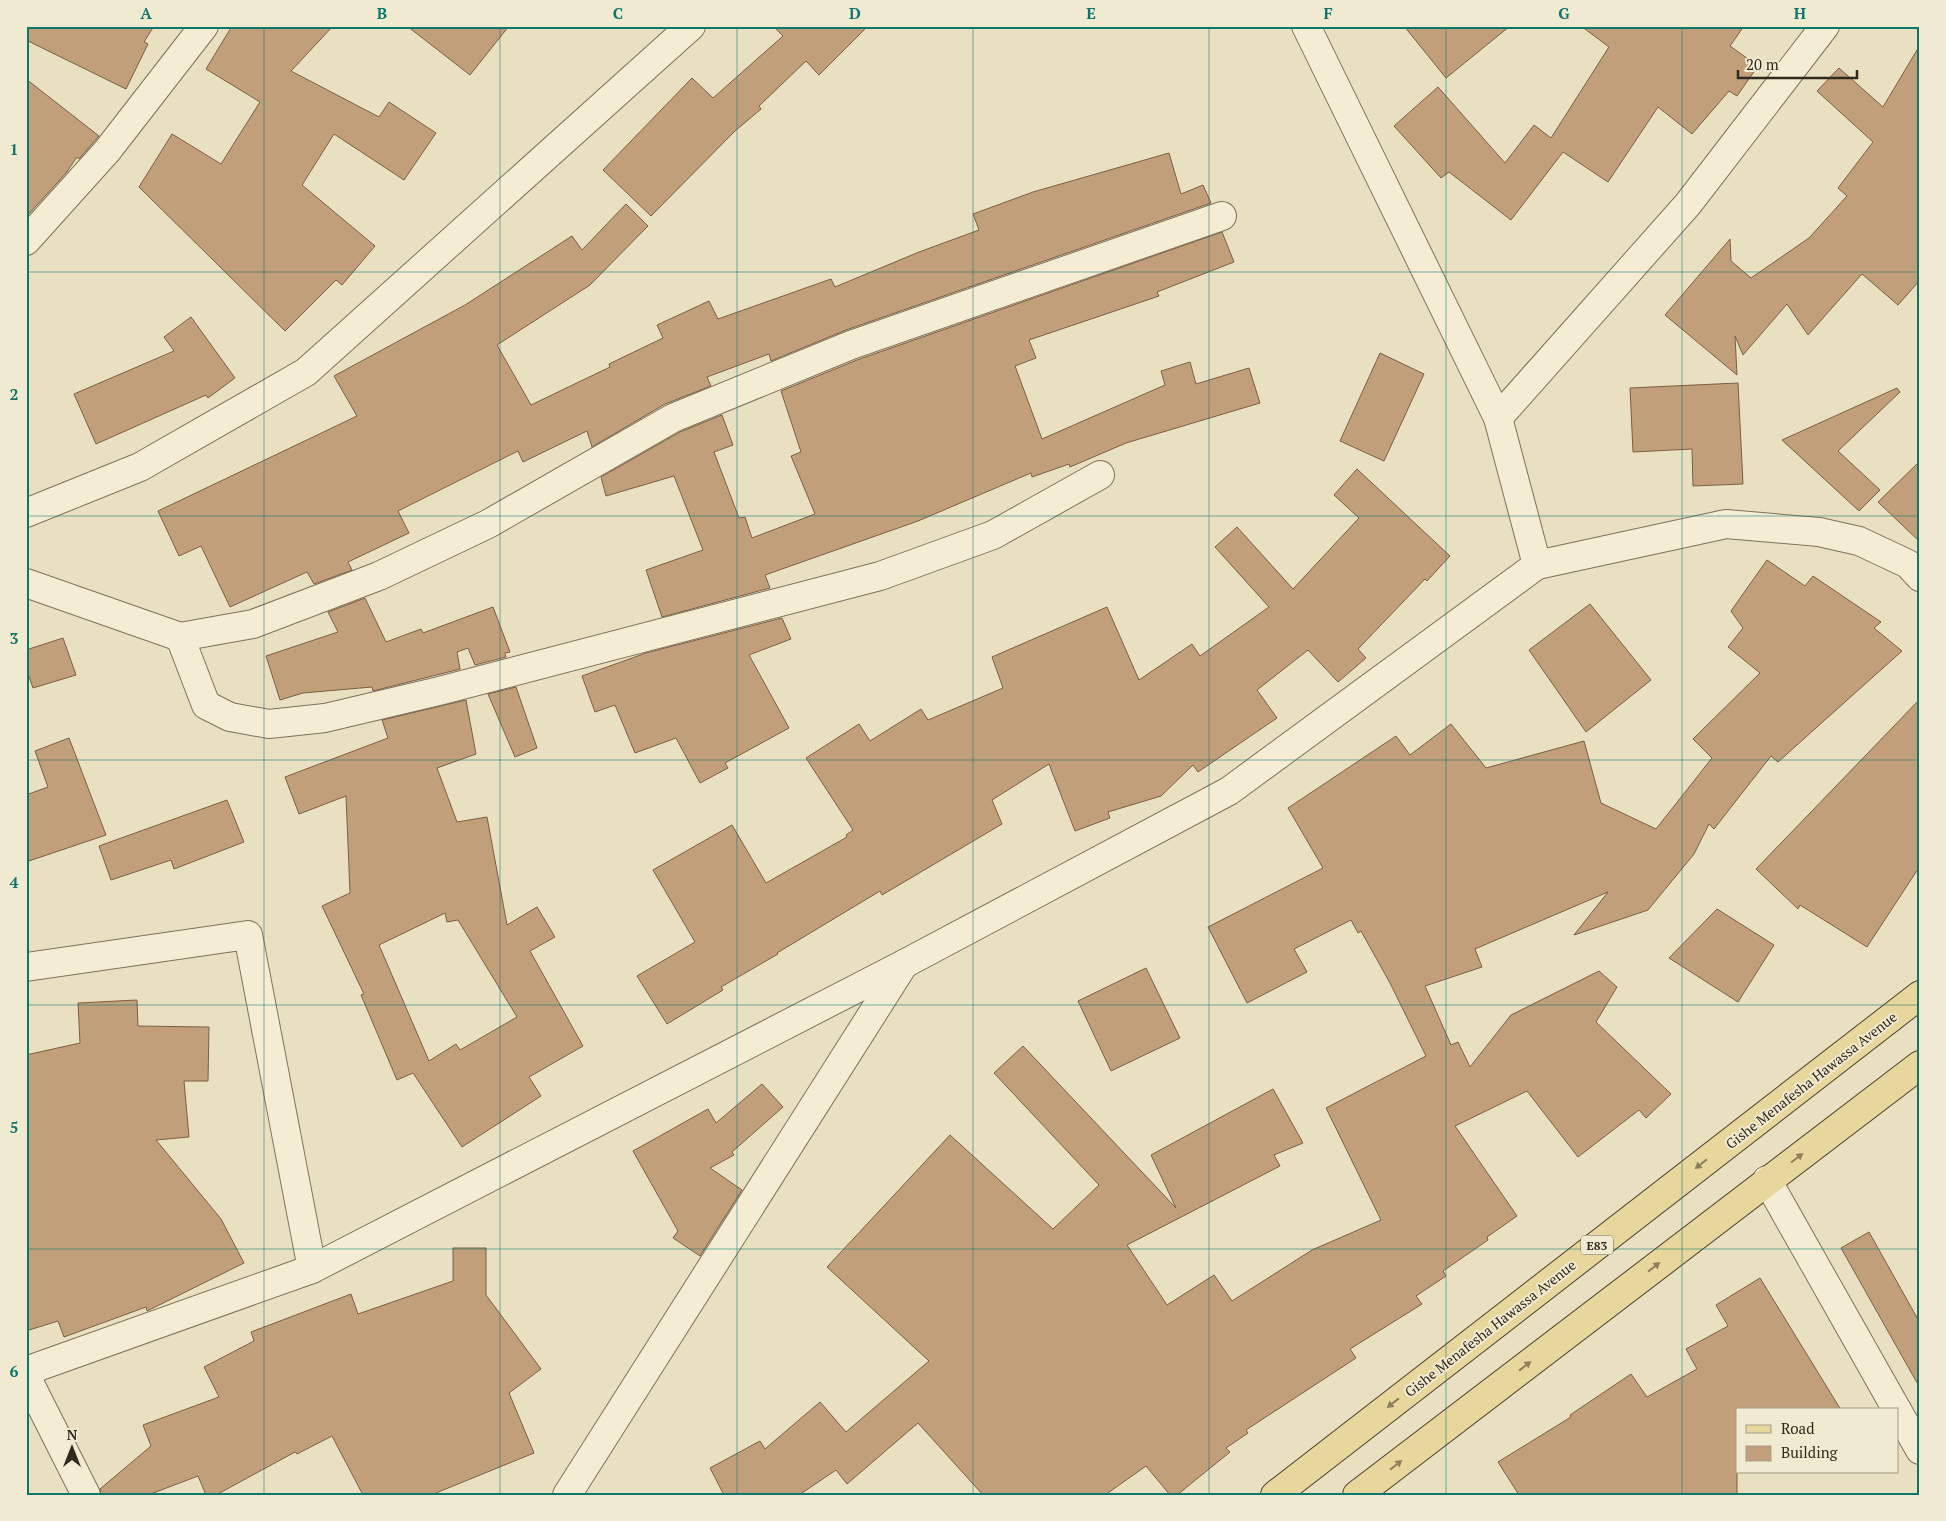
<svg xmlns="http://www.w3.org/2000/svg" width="1946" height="1521" viewBox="0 0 1946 1521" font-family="'PT Serif',serif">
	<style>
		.building { fill: #c29f7b; stroke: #7c5f43; fill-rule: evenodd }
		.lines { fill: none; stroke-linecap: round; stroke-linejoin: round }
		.minor-casing { stroke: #7f725b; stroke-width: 30 }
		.major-casing { stroke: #4d402f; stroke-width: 30 }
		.minor { stroke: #f4edd3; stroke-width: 28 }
		.major { stroke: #e8d79c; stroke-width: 28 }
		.oneway { fill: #8c805c }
		.grid { fill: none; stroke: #0f766e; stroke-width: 1; stroke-opacity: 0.55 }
		.labels { text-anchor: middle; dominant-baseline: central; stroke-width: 4; stroke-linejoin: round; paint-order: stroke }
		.shield { fill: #f0ead0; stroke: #6a6353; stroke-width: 1 }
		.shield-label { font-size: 12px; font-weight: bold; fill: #31291d }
		.street-label { font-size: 14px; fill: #31291d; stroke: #f0ead0 }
		.neatline { fill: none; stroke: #0f766e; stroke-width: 2 }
		.grid-label { font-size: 16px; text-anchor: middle; font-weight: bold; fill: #0f766e }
	</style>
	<rect width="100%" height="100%" fill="#e8e0c1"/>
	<g class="building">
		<path d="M26 26H154L144 42 148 44 126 89 26 40Z"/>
		<path d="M232 26H333L291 71 379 117 389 102 436 133 404 180 334 134 302 185 375 246 342 285 336 280 285 331 139 187 172 134 221 164 260 102 206 69Z"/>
		<path d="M407 26H509L470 75Z"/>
		<path d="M773 26H868L819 75 806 61 759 106 761 109 735 131 651 216 603 170 692 78 713 98 783 36Z"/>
		<path d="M1404 26H1510L1446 78Z"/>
		<path d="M1581 26H1744L1730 46 1758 66 1737 96 1729 91 1692 134 1658 107 1608 182 1563 152 1511 220 1449 172 1441 178 1394 126 1438 87 1505 163 1534 125 1551 138 1609 47Z"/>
		<path d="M1920 45V280L1898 305 1862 274 1808 335 1787 304 1743 355 1735 336 1737 375 1665 315 1730 239 1731 261 1751 278 1809 238 1847 196 1838 188 1873 142 1817 91 1839 68 1883 107Z"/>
		<path d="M26 79 99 136 79 159 77 157 66 173 26 217Z"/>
		<path d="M1169 153 1181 194 1203 185 1211 203 846 330 771 361 769 354 707 377 711 386 665 404 592 447 587 431 523 462 518 451 398 511 409 533 348 562 352 570 314 584 307 572 230 607 201 546 179 556 158 511 357 416 334 376 465 305 572 236 582 250 626 204 648 226 590 285 497 345 531 405 610 367 609 364 663 338 657 325 709 301 718 319 831 279 835 287 919 252 979 230 973 214 1033 192Z"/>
		<path d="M1222 232 1234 262 1157 292 1159 296 1029 340 1036 358 1015 366 1042 439 1165 385 1161 371 1190 362 1196 384 1249 368 1260 403 1126 443 1070 467 1069 464 1032 477 1031 473 918 521 765 575 770 588 662 617 646 570 703 550 674 476 606 496 601 477 680 432 722 415 733 445 714 452 739 518 745 517 752 538 815 514 791 456 801 452 781 391 857 360Z"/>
		<path d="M191 317 235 378 208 398 206 395 96 444 74 394 174 351 164 337Z"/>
		<path d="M1380 353 1424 374 1384 461 1340 441Z"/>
		<path d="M1738 383 1743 484 1693 486 1692 449 1633 452 1630 388Z"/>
		<path d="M1897 388 1900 392 1838 451 1880 490 1859 511 1782 440Z"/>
		<path d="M1920 461V542L1878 502Z"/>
		<path d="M1357 469 1450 556 1427 581 1425 579 1358 649 1366 658 1338 682 1308 650 1257 690 1277 718 1198 772 1193 765 1161 796 1108 812 1110 818 1075 831 1049 764 992 800 1002 824 882 895 880 891 777 953 778 954 721 987 723 990 667 1024 637 976 695 942 653 870 732 825 766 883 847 837 846 835 853 830 806 758 859 724 870 741 921 709 928 720 1003 688 992 657 1107 607 1139 680 1192 644 1200 656 1269 607 1215 547 1237 527 1293 589 1359 518 1334 495Z"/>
		<path d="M1767 560 1805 586 1813 576 1881 622 1874 628 1902 651 1778 762 1771 756 1714 829 1709 824 1694 854 1648 910 1574 935 1608 892 1475 949 1482 967 1425 986 1451 1045 1458 1042 1470 1067 1511 1015 1599 971 1617 987 1596 1022 1671 1094 1646 1118 1639 1110 1578 1157 1527 1091 1455 1126 1517 1216 1487 1237 1488 1240 1443 1271 1446 1276 1416 1296 1422 1304 1350 1349 1356 1358 1246 1430 1248 1433 1226 1448 1230 1452 1177 1495H1170L1146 1466 1105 1495H983L918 1423 847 1484 836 1470 799 1495H724L710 1468 760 1441 765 1449 820 1402 846 1432 929 1361 827 1267 950 1135 1053 1229 1099 1185 994 1073 1023 1046 1176 1208 1151 1155 1273 1089 1303 1143 1274 1155 1280 1166 1127 1245 1167 1305 1214 1275 1232 1301 1312 1250 1381 1220 1326 1108 1426 1056 1390 983 1361 931 1358 933 1351 920 1294 949 1307 972 1247 1003 1208 927 1323 868 1288 808 1396 736 1410 755 1451 724 1486 768 1584 741 1601 803 1656 829 1712 758 1693 739 1760 673 1728 647 1743 628 1731 611Z"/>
		<path d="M365 598 386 642 421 629 423 633 493 607 510 652 505 653 506 657 475 665 468 648 457 652 460 669 373 691 372 687 303 693 280 700 266 656 338 632 328 612Z"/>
		<path d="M1590 604 1651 680 1586 732 1529 650Z"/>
		<path d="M782 618 791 639 749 655 789 728 725 763 728 768 700 783 676 738 635 753 615 705 595 712 582 676 646 653Z"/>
		<path d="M63 638 76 675 33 688 26 668V650Z"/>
		<path d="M516 687 537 748 515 757 488 694Z"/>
		<path d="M1920 699V866L1867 947 1800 905 1798 909 1756 869Z"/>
		<path d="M466 700 476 754 437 768 457 822 487 817 507 925 537 907 555 937 530 951 583 1046 529 1077 541 1096 462 1147 413 1073 397 1080 361 995 364 994 322 906 350 893 346 796 299 814 285 777 388 738 382 720ZM445 913 447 922 458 920 517 1017 460 1050 456 1044 429 1061 379 945Z"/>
		<path d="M69 738 106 835 26 862V795L48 787 35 751Z"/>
		<path d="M227 800 244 842 174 869 171 860 111 880 99 846Z"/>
		<path d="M1717 909 1774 945 1738 1002 1669 958Z"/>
		<path d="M1146 968 1180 1038 1111 1071 1078 1001Z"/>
		<path d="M137 1000 138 1026 209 1027 208 1081H184L189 1137 156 1140 221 1219 244 1263 147 1311 146 1307 64 1337 58 1321 26 1331V1055L80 1043 78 1003Z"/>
		<path d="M762 1084 783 1107 732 1152 734 1155 710 1168 742 1190 700 1256 673 1238 678 1231 633 1151 708 1109 716 1123Z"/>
		<path d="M1869 1232 1920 1323V1388L1841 1248Z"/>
		<path d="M453 1248H486V1295L541 1369 509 1393 534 1453 431 1495H363L332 1436 297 1454 295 1452 216 1495H206L198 1476 148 1495H101L100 1489 151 1446 143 1425 219 1397 204 1367 254 1341 251 1332 351 1294 358 1314 453 1281Z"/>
		<path d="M1760 1278 1841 1410H1737V1495H1519L1498 1462 1571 1417 1570 1415 1631 1374 1647 1397 1697 1369 1686 1349 1728 1326 1716 1305Z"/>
	</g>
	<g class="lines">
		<defs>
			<g id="minor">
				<path d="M26 241 107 151 204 26"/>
				<path d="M1498 418 1688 204 1825 26"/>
				<path d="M26 513 140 467 306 372 691 26"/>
				<path d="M1537 565 1726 524 1819 532 1859 541 1908 564 1920 577"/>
				<path d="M26 583 180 637 206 705 230 717 269 724 325 718 439 691 880 576 993 535 1100 475"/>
				<path d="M180 637 253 624 379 576 488 524 673 418 851 345 1222 216"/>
				<path d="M26 967 248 935 312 1269"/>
				<path d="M1767 1180 1897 1410"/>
				<path d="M26 1371 312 1269 904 964 1229 791 1537 565 1498 418 1306 26"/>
				<path d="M26 1376 86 1495"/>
				<path d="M1897 1410 1920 1450"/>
				<path d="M567 1495 904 964"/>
			</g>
			<g id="major">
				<path d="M1275 1495 1920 995"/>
				<path d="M1357 1495 1920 1065"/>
			</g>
		</defs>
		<use href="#minor" class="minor-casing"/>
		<use href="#major" class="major-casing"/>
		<use href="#minor" class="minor"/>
		<use href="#major" class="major"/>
	</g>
	<defs><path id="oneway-solid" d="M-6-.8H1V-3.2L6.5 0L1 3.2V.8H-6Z" transform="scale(1.25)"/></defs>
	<g class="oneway">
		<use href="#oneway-solid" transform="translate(1797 1158) rotate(-37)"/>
		<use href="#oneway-solid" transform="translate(1701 1164) rotate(142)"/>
		<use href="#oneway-solid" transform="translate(1654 1267) rotate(-38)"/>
		<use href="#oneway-solid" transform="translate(1525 1366) rotate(-38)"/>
		<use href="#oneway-solid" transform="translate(1393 1403) rotate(142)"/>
		<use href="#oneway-solid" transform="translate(1396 1465) rotate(-38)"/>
	</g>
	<path class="grid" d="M264 26V1495M500 26V1495M737 26V1495M973 26V1495M1209 26V1495M1446 26V1495M1682 26V1495M26 272H1920M26 516H1920M26 760H1920M26 1005H1920M26 1249H1920"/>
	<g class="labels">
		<rect class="shield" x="1581" y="1235.5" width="32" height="19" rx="4"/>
		<g class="shield-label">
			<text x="1597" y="1245">E83</text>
		</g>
		<g class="street-label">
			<text transform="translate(1811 1080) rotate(-38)">Gishe Menafesha Hawassa Avenue</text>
			<text transform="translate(1490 1328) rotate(-38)">Gishe Menafesha Hawassa Avenue</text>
		</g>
	</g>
	<rect width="1946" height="1521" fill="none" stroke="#f0ead0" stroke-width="55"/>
	<rect x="1736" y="1408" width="162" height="65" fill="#f0ead0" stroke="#a49d88"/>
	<rect x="1746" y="1425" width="25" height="8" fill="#e8d79c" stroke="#a49d88"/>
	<text x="1781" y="1434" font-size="15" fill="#31291d">Road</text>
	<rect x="1746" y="1446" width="25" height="15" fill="#c29f7b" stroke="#a49d88"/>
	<text x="1781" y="1458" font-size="15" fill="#31291d">Building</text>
	<g transform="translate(72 1448)" stroke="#f0ead0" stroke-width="4" paint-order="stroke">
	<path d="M0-4L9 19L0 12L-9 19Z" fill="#31291d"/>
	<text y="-8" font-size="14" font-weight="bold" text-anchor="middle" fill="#31291d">N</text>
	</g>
	<path d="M1738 70v8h119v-8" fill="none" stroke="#31291d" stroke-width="2.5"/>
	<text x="1746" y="70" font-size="15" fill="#31291d" stroke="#f0ead0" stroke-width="4" paint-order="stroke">20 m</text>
	<rect x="28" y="28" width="1890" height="1466" class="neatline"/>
	<g class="grid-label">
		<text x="146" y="19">A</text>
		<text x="382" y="19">B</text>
		<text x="618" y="19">C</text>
		<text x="855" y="19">D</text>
		<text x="1091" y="19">E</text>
		<text x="1328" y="19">F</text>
		<text x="1564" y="19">G</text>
		<text x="1800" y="19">H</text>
		<text x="14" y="155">1</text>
		<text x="14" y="400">2</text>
		<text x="14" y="644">3</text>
		<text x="14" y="888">4</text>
		<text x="14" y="1133">5</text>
		<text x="14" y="1377">6</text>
	</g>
</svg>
